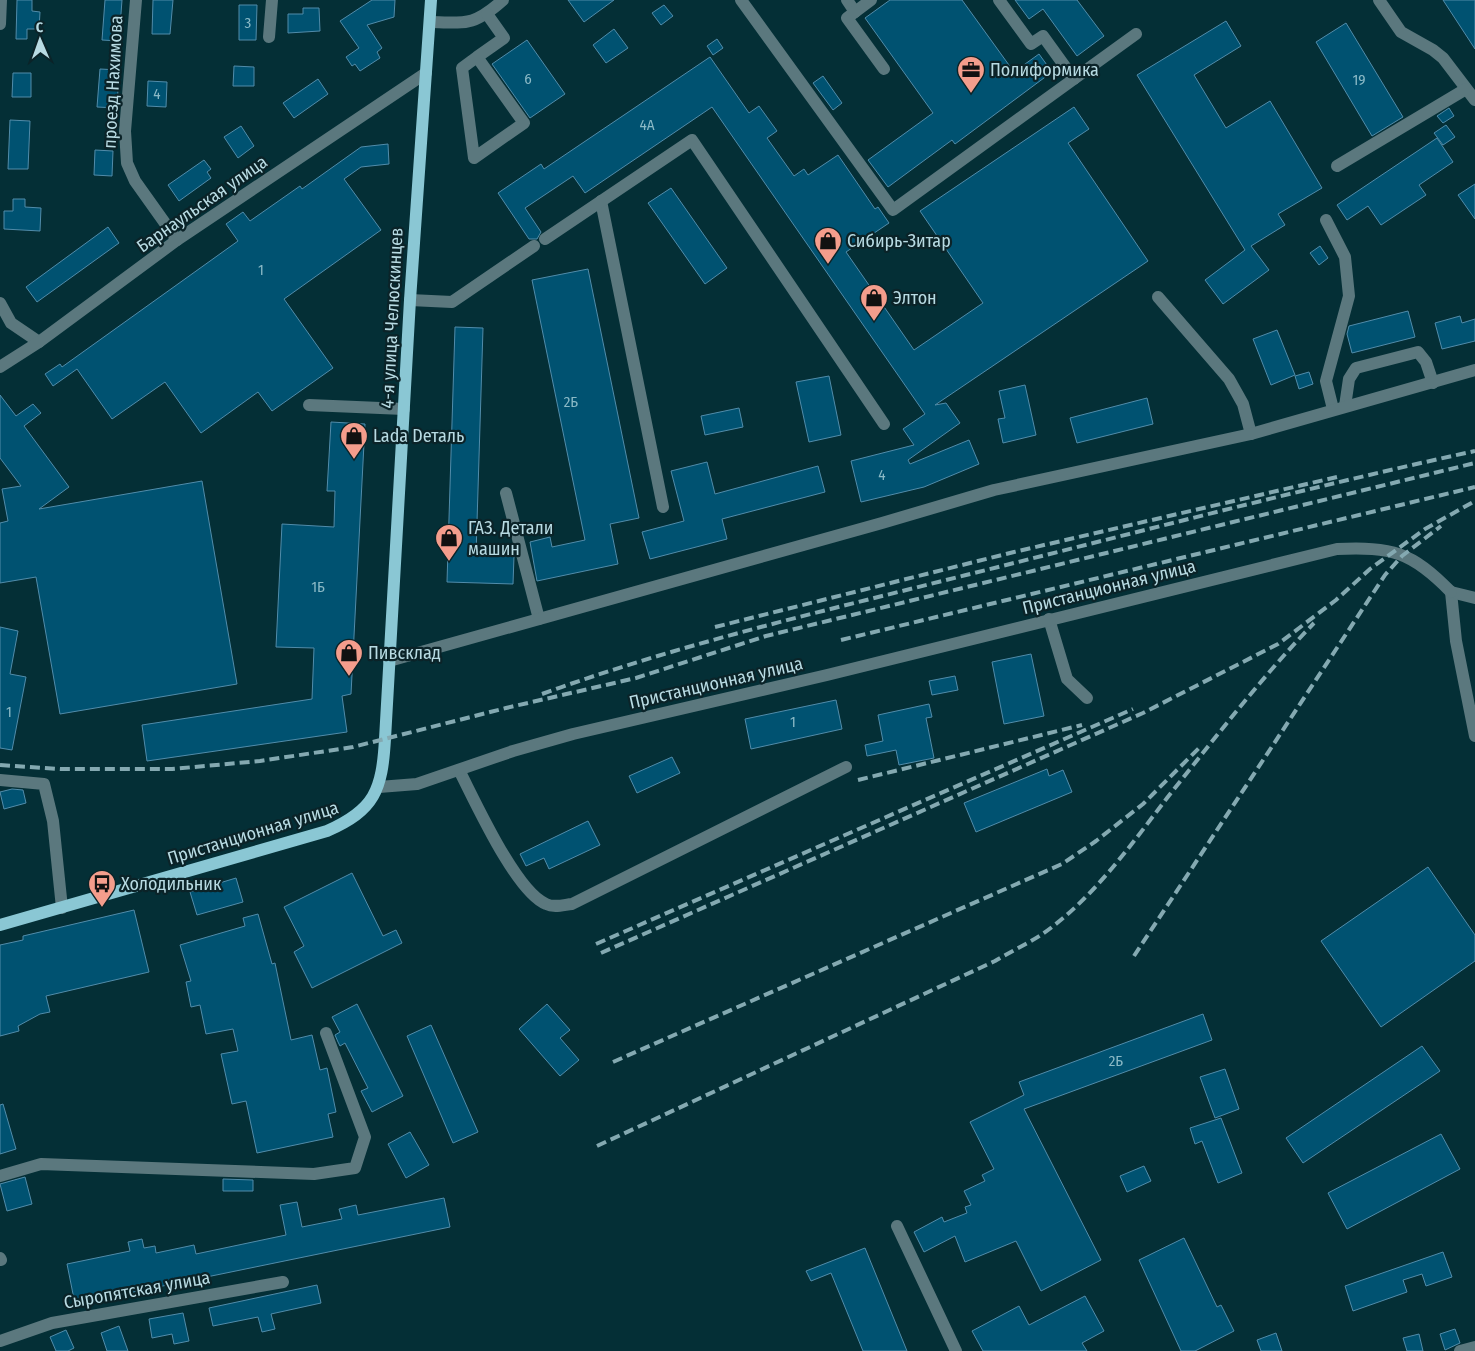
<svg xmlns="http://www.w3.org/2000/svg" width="1475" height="1351" viewBox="0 0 1475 1351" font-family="'Fira Sans Condensed',sans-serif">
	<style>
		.building { fill: #005271; stroke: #518caa }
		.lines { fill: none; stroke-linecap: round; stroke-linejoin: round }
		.minor { stroke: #5b787e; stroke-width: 12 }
		.major { stroke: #8ac7d4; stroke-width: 12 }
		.rail { stroke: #84a9b1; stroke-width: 4; stroke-dasharray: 10 5; stroke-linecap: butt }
		.labels { text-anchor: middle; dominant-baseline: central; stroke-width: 4.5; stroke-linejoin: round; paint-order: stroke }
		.number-label { font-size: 15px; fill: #8ab9c6 }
		.poi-label { font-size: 18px; fill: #b8dbe3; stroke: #0b2328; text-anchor: start }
		.street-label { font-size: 18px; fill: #b8dbe3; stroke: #0b2328 }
	</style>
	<rect width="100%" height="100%" fill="#042f36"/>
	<g class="building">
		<path d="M17 0H32V11L40 12 39 29H27V39H16Z"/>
		<path d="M105 0H122L119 41 102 40Z"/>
		<path d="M153 0H173L170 34H152Z"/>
		<path d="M372 0H395L394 17 367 25 382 48 377 52 380 58 360 71 355 64 352 66 346 57 359 48 340 21Z"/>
		<path d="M568 0H614L584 22Z"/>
		<path d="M890 0H962L1014 72 1039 54 1052 72 955 144 952 140 888 187 868 160 933 113 865 18Z"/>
		<path d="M1015 0H1077L1104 36 1077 56 1043 9 1029 19Z"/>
		<path d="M1443 0H1475V49Z"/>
		<path d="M239 5H257L256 40H239Z"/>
		<path d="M664 5 673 16 661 25 652 13Z"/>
		<path d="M303 8H319L320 31 288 33V14H303Z"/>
		<path d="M1226 21 1241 46 1194 75 1226 128 1270 101 1322 188 1278 214 1285 225 1251 246 1269 270 1223 304 1205 280 1245 250 1137 75Z"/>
		<path d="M1346 23 1403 117 1372 136 1316 42Z"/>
		<path d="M614 29 628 48 606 63 593 45Z"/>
		<path d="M717 39 723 48 713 55 707 46Z"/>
		<path d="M527 40 565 94 530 118 492 64Z"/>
		<path d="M710 57 749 113 759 106 777 131 767 138 794 176 804 169 808 175 838 155 875 209 878 207 889 223 846 252 914 350 983 303 920 211 1074 107 1089 129 1068 143 1148 261 935 405 946 403 960 423 908 460 910 464 969 440 979 464 924 487 861 502 851 461 914 445 903 429 925 414 712 107 585 193 573 176 525 208 541 232 537 239H529L498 193 541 164 544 169Z"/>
		<path d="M234 66 254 67V86H233Z"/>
		<path d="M100 69 119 70 117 108 97 107Z"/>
		<path d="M13 73H31V97H12Z"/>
		<path d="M823 76 842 103 833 110 813 83Z"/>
		<path d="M318 79 328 94 294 118 283 103Z"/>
		<path d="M148 81 167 82 166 107 147 106Z"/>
		<path d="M1449 108 1454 116 1443 123 1437 116Z"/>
		<path d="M10 120 30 121 28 169H8Z"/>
		<path d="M1446 125 1455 137 1443 145 1434 133Z"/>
		<path d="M241 126 254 146 238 158 224 137Z"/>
		<path d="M1437 138 1453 162 1419 185 1426 195 1381 225 1368 206 1347 220 1337 205Z"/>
		<path d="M388 144 389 164 361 167 344 179 381 230 284 299 333 368 272 411 258 392 201 433 165 382 112 419 77 369 53 386 45 374 60 364 62 367 238 241 226 224 243 212 250 221 300 186 302 189 361 147Z"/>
		<path d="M95 150 113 151 112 176 94 175Z"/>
		<path d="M204 160 211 169 207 172 211 178 179 201 168 185Z"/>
		<path d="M1475 184V219L1458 195Z"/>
		<path d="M671 188 727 268 705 284 648 203Z"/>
		<path d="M13 199H25V207L41 208 40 231 4 229V211H13Z"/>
		<path d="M108 227 119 243 37 302 26 287Z"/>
		<path d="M1320 246 1328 258 1319 265 1310 253Z"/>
		<path d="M588 269 639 518 610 524 618 564 537 581 530 542 550 537 552 547 585 540 532 280Z"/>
		<path d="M1408 311 1415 337 1352 353 1347 334 1349 326Z"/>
		<path d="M1460 316 1462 323 1475 319V341L1442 349 1435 323Z"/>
		<path d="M455 327 483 328 476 555 514 556 513 584 447 582Z"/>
		<path d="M1277 330 1295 375 1271 385 1253 339Z"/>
		<path d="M1309 372 1313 384 1299 389 1295 376Z"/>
		<path d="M829 376 841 435 809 442 796 382Z"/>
		<path d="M1025 385 1036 435 1003 443 998 419 1005 418 999 391Z"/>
		<path d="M0 395 16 416 33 404 41 413 24 426 69 487 39 509 202 481 237 684 60 714 36 577 0 583V523L8 521 2 489 21 486 0 458Z"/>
		<path d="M1147 398 1153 424 1077 443 1070 418Z"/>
		<path d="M739 408 743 427 705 435 701 416Z"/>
		<path d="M331 422 365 424 351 694 342 696 347 732 147 761 142 725 312 699 314 648 276 647 282 524 334 527 335 491H327Z"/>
		<path d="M707 462 715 494 818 466 825 492 722 519 727 539 650 559 642 532 684 521 671 471Z"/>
		<path d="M0 627 18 631 10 674 26 677 12 750 0 748Z"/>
		<path d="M1031 654 1044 716 1004 724 992 662Z"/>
		<path d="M955 676 958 690 932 695 929 681Z"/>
		<path d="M836 700 842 729 751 749 745 719Z"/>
		<path d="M929 704 932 717 926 718 934 758 899 765 896 750 867 756 865 745 883 741 878 715Z"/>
		<path d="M672 757 680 773 637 793 629 776Z"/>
		<path d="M1047 769 1049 776 1063 770 1072 792 976 832 964 803Z"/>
		<path d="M12 789 23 790 26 803 4 809 0 792Z"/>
		<path d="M588 821 600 845 549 869 544 858 526 866 520 854Z"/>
		<path d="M1428 867 1475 935V961L1381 1027 1321 941Z"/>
		<path d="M352 873 383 936 396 930 402 943 312 988 294 952 304 946 284 907Z"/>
		<path d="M236 878 243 902 197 915 190 892Z"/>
		<path d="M134 910 149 972 46 996 50 1012 40 1014 18 1026 19 1031 0 1036V945L23 940V936Z"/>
		<path d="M258 914 272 964 275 963 291 1040 312 1035 320 1070 327 1068 336 1112 328 1114 333 1137 257 1153 246 1101 232 1104 221 1054 238 1051 233 1029 206 1034 200 1005 191 1007 186 982 191 981 180 945 245 926 243 918Z"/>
		<path d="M357 1004 403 1096 372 1112 361 1091 368 1088 345 1043 340 1046 338 1042 335 1035 340 1032 332 1017Z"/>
		<path d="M547 1004 570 1030 560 1038 579 1060 560 1076 519 1029Z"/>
		<path d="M1203 1014 1212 1040 1024 1109 1101 1260 1041 1291 1016 1241 965 1262 955 1236 924 1252 914 1232 942 1217 944 1222 967 1213 965 1207 971 1205 964 1191 985 1181 982 1175 994 1169 970 1122 1024 1095 1019 1082Z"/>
		<path d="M431 1025 478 1132 453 1143 407 1036Z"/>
		<path d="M1422 1046 1440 1071 1303 1163 1286 1138Z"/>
		<path d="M1225 1069 1239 1109 1215 1118 1200 1077Z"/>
		<path d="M3 1104 16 1149 0 1154V1105Z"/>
		<path d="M1221 1118 1242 1173 1218 1183 1202 1141 1195 1144 1190 1128Z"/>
		<path d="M410 1132 429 1165 406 1178 388 1144Z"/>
		<path d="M1441 1134 1460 1169 1347 1229 1328 1193Z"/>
		<path d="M1144 1166 1151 1181 1127 1192 1120 1176Z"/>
		<path d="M25 1177 32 1204 7 1211 0 1184Z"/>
		<path d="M223 1179 253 1180V1191H223Z"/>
		<path d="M444 1198 450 1227 75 1304 67 1264 130 1251 128 1242 142 1239 144 1248 155 1246 156 1253 194 1245 196 1254 286 1235 280 1205 297 1202 302 1227 342 1219 339 1209 356 1205 358 1215Z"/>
		<path d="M1184 1238 1217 1307 1221 1305 1234 1331 1195 1351H1181L1139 1260Z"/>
		<path d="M865 1248 907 1351H863L831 1273 811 1281 806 1271Z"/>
		<path d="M1443 1252 1452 1277 1426 1286 1422 1274 1403 1280 1407 1292 1353 1311 1345 1286Z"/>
		<path d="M317 1285 321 1303 271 1314 275 1329 262 1332 258 1317 213 1326 209 1308Z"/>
		<path d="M1085 1296 1104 1331 1082 1343 1087 1351H983L972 1331 1019 1306 1029 1325Z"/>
		<path d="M183 1313 189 1341 174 1344 172 1334 152 1338 149 1319Z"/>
		<path d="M119 1326 128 1351H107L101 1333Z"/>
		<path d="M1455 1329 1460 1343 1445 1350 1440 1334Z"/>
		<path d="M66 1330 74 1348 68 1351H56L50 1337Z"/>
		<path d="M1276 1333 1282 1351H1261L1257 1340Z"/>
		<path d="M1419 1334 1423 1351H1407L1403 1338Z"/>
	</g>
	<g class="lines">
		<g class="minor">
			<path d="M136 0 125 131 127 163 135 181 177 240"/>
			<path d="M741 0 893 210 1136 34"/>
			<path d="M847 0 855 12"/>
			<path d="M871 0 847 18 884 69"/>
			<path d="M999 0 1031 44 1043 36 1074 79"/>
			<path d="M1379 0 1401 32 1433 50 1443 58 1475 100"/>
			<path d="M430 22C466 23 474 26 503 0"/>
			<path d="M0 24 1 0"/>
			<path d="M269 37 272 0"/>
			<path d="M477 57 462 68 474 158 524 123 477 57 504 38 487 14"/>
			<path d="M1337 166 1466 89"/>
			<path d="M601 201 663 507"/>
			<path d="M1326 220 1345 257 1349 296 1326 381 1333 409"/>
			<path d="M545 239 692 140 884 424"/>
			<path d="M1158 297 1229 379 1243 404 1251 434"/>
			<path d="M410 300 452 302 534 246"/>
			<path d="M0 303 11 323 39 342"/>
			<path d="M0 367 39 342 177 240 426 73"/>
			<path d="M309 405 404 409"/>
			<path d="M1345 406 1349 379 1356 368 1418 352 1426 362 1433 383"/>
			<path d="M506 493 539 619"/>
			<path d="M1451 592 1456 641 1475 736"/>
			<path d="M1451 592 1475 598"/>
			<path d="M1049 619 1067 679 1087 698"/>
			<path d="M389 661 882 523 994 490 1251 434 1475 370"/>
			<path d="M459 770C475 801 516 892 546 904 554 908 563 905 572 904L846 767"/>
			<path d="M0 780 44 784 53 821 62 908"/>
			<path d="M379 787 417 784 513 751 573 734 827 675 1337 549C1392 547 1411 551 1451 592"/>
			<path d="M0 1176 41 1164 314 1174 355 1168 365 1137 326 1033"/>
			<path d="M897 1226 956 1351"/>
			<path d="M0 1258 1 1260"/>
			<path d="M0 1341 52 1323 283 1282"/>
			<path d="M1460 1351 1475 1347"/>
		</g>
		<path class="major" d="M0 925 327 831C375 810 382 790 385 739L410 300 431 0"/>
		<g class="rail">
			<path d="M715 627 1014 552 1337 477"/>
			<path d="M841 640 1475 487"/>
			<path d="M542 694C680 644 824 611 966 575 1135 533 1305 488 1475 451"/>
			<path d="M0 765 60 769H172L260 761 353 747 506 708 636 678 766 636 1475 463"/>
			<path d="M858 780 1082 725"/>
			<path d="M596 944 1133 709"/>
			<path d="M601 953 1143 713 1278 644 1336 600 1370 569 1425 529 1475 501"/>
			<path d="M1134 956 1385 575 1402 556 1441 526"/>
			<path d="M613 1062 1062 864 1096 841 1143 804 1202 745"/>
			<path d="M597 1146 995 961C1010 952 1027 944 1041 935 1091 901 1131 845 1167 798 1215 738 1261 678 1314 623"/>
		</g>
	</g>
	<defs>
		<symbol id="office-pin" viewBox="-11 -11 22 30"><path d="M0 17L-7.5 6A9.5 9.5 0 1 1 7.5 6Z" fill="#f49d8c" stroke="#0b2328"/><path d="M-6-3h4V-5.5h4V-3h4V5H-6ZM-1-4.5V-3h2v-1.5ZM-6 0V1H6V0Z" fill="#111"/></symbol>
		<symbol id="shop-pin" viewBox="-11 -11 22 30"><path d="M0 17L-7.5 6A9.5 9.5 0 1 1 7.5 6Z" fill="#f49d8c" stroke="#0b2328"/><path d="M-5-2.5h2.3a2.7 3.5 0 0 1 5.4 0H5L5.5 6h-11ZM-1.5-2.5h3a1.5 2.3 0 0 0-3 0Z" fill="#111"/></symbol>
		<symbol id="bus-pin" viewBox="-11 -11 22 30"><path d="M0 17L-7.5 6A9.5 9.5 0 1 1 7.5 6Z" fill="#f49d8c" stroke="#0b2328"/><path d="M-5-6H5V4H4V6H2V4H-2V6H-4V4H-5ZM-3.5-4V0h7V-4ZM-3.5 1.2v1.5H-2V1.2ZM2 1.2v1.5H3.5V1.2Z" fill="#111"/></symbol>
	</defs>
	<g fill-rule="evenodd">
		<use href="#office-pin" x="955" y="54" width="32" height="43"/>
		<use href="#shop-pin" x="812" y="225" width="32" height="43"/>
		<use href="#shop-pin" x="858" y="282" width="32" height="43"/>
		<use href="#shop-pin" x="338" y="420" width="32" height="43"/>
		<use href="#shop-pin" x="433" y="522" width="32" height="43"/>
		<use href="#shop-pin" x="333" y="637" width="32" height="43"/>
		<use href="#bus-pin" x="86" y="868" width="32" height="43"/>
	</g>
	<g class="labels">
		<g class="number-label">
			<text x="248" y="23">3</text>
			<text x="528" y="79">6</text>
			<text x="1359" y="80">19</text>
			<text x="157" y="94">4</text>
			<text x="647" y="125">4А</text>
			<text x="261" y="270">1</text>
			<text x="571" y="402">2Б</text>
			<text x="882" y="475">4</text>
			<text x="318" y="587">1Б</text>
			<text x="9" y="712">1</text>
			<text x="793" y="722">1</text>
			<text x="1116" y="1061">2Б</text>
		</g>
		<g class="poi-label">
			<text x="990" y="70">Полиформика</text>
			<text x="847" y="241">Сибирь-Зитар</text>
			<text x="893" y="298">Элтон</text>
			<text x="373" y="436">Lada Dеталь</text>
			<text x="468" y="528">ГАЗ. Детали<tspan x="468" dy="21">машин</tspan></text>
			<text x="368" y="653">Пивсклад</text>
			<text x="121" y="884">Холодильник</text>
		</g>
		<g class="street-label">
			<text transform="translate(113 82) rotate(-87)">проезд Нахимова</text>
			<text transform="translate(202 204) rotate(-35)">Барнаульская улица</text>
			<text transform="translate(392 318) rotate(-87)">4-я улица Челюскинцев</text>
			<text transform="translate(1109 587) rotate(-14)">Пристанционная улица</text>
			<text transform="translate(716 683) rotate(-13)">Пристанционная улица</text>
			<text transform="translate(253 833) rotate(-17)">Пристанционная улица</text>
			<text transform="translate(137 1290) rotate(-10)">Сыропятская улица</text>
		</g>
	</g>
	<g transform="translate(40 40) rotate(358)" stroke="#0b2328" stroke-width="4" paint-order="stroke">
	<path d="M0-4L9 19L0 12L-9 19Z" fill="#b8dbe3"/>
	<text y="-8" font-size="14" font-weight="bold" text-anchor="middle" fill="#b8dbe3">С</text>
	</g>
</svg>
